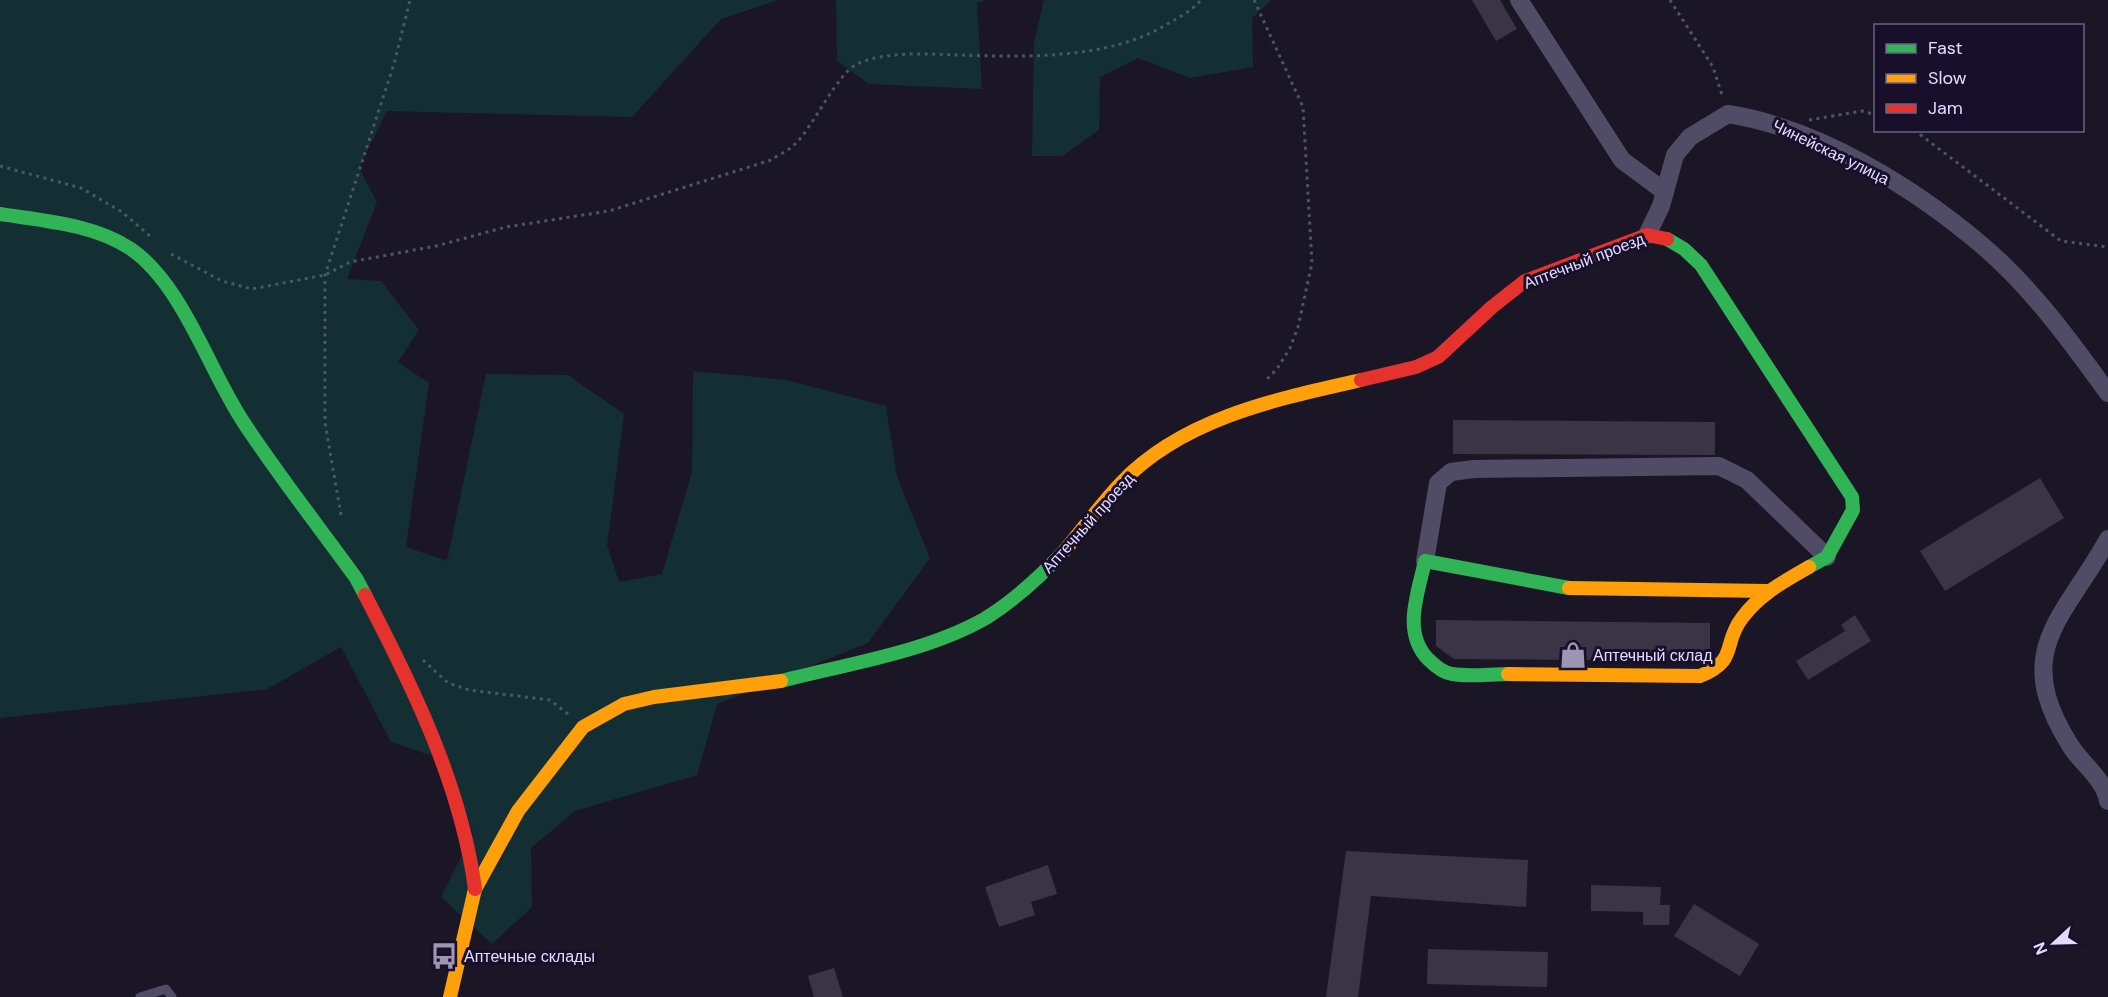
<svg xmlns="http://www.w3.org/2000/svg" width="2108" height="997" viewBox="0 0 2108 997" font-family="'DM Sans',sans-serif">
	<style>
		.green { fill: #142f33 }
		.building { fill: #3b3446 }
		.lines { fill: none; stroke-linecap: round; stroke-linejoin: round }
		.path { stroke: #4b5666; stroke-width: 3; stroke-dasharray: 3 4.5; stroke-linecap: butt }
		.lane { stroke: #504c66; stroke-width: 9 }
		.street { stroke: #504c66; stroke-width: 18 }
		.fast { stroke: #30b455; stroke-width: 14 }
		.slow { stroke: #ff9f0a; stroke-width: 14 }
		.jam { stroke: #e5322d; stroke-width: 14 }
		.labels { text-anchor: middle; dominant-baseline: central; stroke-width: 6; stroke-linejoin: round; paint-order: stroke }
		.street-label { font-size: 16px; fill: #e3dbff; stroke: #18102b }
		.poi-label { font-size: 16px; fill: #e3dbff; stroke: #18102b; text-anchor: start }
	</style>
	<rect width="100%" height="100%" fill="#1b1625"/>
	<g class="green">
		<path d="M0 0H778L721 19 632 117 387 111 359 168 377 202 347 279 381 281 419 330 398 362 429 383 406 547 447 561 486 374 568 375 624 414 607 545 619 582 662 574 692 472 693 371 786 380 886 406 897 477 930 558 868 643 717 704 697 775 575 811 531 848 532 907 492 944 441 897 473 833 444 760 391 742 341 647 267 689 0 718Z"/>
		<path d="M836 0H986L977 3 982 89 869 84 837 61Z"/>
		<path d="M1044 0H1271L1252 18 1253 67 1190 78 1138 58 1100 77 1099 130 1062 156H1032L1034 43Z"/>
	</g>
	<g class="building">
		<path d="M1472 0H1500L1517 29 1496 41Z"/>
		<path d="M1453 420 1715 422V455L1453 454Z"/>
		<path d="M2040 478 2064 518 1945 591 1920 551Z"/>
		<path d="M1855 615 1871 641 1808 680 1796 661 1845 631 1841 625Z"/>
		<path d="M1436 620 1710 623V654L1697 661 1454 659 1436 646Z"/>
		<path d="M1346 851 1528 860 1526 907 1371 896 1358 997H1326Z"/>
		<path d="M1048 865 1057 894 1031 902 1035 915 999 927 985 887Z"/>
		<path d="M1591 885 1661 887 1660 905H1670L1669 925H1643V912L1591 911Z"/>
		<path d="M1694 904 1759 944 1740 976 1674 936Z"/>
		<path d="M1428 949 1548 952 1547 987 1427 984Z"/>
		<path d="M834 968 843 997H814L808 976Z"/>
	</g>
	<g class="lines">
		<g class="path">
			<path d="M1254 0 1303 107 1312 263 1298 327 1290 348 1277 369 1265 381"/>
			<path d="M1670 0 1713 67 1723 98"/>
			<path d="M1809 120 1862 111 1876 115"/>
			<path d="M1914 130 2061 241 2108 247"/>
			<path d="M0 166 81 188 122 212 150 236"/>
			<path d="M171 254 222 281 252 289 325 275 350 262 436 246 506 227 609 211 771 160C778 155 788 151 794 145 813 128 838 71 859 63 890 51 925 54 958 55 1024 57 1105 60 1164 26 1177 18 1191 12 1201 0"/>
			<path d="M341 515 325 423V275L394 64 410 0"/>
			<path d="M423 660 448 683 469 690 550 700 568 714"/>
		</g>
		<path class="lane" d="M140 997 166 989 172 997"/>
		<g class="street">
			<path d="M1519 0 1622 160 1665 192"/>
			<path d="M1647 235 1661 206 1675 155 1690 137 1728 114C1818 128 1915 188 1984 247 2032 288 2071 342 2108 393"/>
			<path d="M2108 539C2064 619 2010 650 2070 745 2082 765 2104 778 2108 801"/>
			<path d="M1425 561 1438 483 1451 472 1474 469 1719 466 1747 480 1827 557"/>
		</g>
		<g class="fast">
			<path d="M0 214C44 221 93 224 131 249 183 285 209 371 244 423 279 476 319 527 356 578L365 595"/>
			<path d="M1667 239 1684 249 1701 265 1852 497 1853 510 1827 557 1809 567"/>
			<path d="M1508 674C1490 674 1470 677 1452 674 1444 673 1434 665 1428 659 1402 632 1418 593 1425 561L1569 588"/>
			<path d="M781 681C847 664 927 652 986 618 1016 599 1041 576 1065 550"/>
		</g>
		<g class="slow">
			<path d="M1065 550C1084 528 1101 504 1121 483 1183 418 1277 399 1361 380"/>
			<path d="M1569 588 1767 591"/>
			<path d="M1508 674 1700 676C1739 660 1722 644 1742 618 1760 594 1783 582 1809 567"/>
			<path d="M450 997 475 889 518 811 583 727 624 704 654 697 781 681"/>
		</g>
		<g class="jam">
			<path d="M1361 380 1416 367 1438 357 1492 307 1525 281 1647 235 1667 239"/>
			<path d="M365 595C413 687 461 785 475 889"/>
		</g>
	</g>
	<defs>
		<symbol id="shop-bare" viewBox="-9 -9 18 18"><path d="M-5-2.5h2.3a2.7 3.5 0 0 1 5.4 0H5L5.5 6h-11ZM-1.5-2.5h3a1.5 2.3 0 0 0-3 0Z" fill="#9d96b3" stroke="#18102b" stroke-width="2.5" paint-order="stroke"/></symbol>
		<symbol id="bus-bare" viewBox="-9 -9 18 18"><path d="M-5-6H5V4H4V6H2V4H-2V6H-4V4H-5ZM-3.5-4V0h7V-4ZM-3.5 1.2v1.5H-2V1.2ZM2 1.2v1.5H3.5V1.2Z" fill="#9d96b3" stroke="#18102b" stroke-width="2.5" paint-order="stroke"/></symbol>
	</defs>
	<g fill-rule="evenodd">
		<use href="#shop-bare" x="1554" y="636" width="38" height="38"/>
		<use href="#bus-bare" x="425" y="937" width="38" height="38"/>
	</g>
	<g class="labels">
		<g class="street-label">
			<text transform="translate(1831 152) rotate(26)">Чинейская улица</text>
			<text transform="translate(1584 261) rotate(-21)">Аптечный проезд</text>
			<text transform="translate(1088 523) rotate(-48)">Аптечный проезд</text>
		</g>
		<g class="poi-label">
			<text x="1593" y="655">Аптечный склад</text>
			<text x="464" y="956">Аптечные склады</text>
		</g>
	</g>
	<rect x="1874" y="24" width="210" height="108" fill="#18102b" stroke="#696180" stroke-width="1.5"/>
	<rect x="1886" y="44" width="30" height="9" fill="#30b455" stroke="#696180" stroke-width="1.5"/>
	<text x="1928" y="54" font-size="18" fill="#e3dbff">Fast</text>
	<rect x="1886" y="74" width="30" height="9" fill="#ff9f0a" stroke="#696180" stroke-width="1.5"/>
	<text x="1928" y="84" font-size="18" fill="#e3dbff">Slow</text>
	<rect x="1886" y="104" width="30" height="9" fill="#e5322d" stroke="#696180" stroke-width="1.5"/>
	<text x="1928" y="114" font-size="18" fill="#e3dbff">Jam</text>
	<g transform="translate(2054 943) rotate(248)" stroke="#18102b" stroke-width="4.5" paint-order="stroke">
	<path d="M0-4.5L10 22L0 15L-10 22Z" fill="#e3dbff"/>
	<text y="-9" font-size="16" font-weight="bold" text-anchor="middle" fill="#e3dbff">N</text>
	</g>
</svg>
